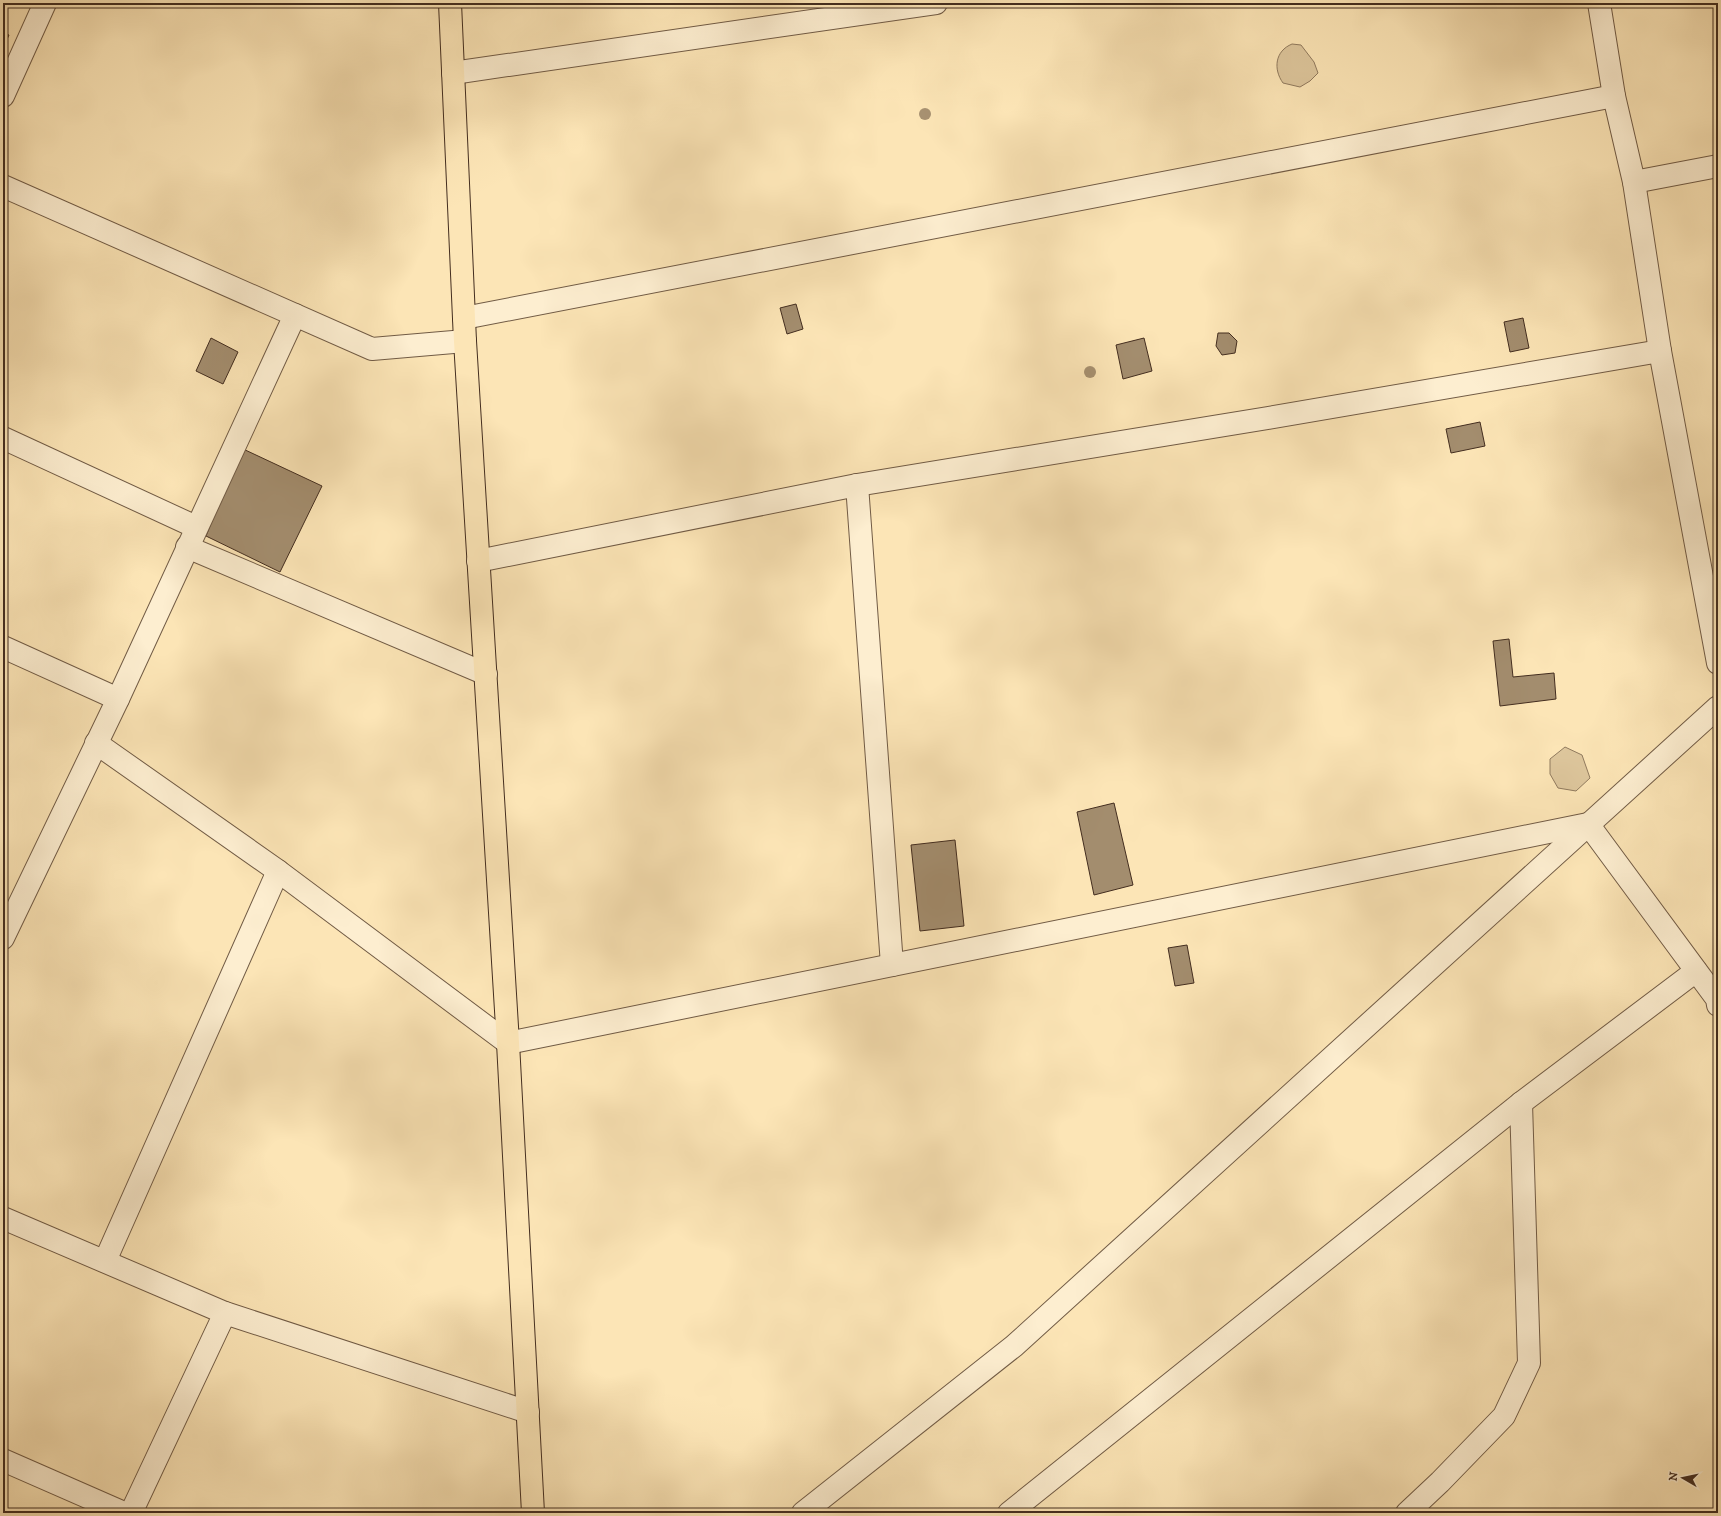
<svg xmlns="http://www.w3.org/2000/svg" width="1721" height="1516" viewBox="0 0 1721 1516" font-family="'IM FELL DW Pica',serif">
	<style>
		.green { fill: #ddc69c; stroke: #907a5e }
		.building { fill: #a38d6e; stroke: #432d1f }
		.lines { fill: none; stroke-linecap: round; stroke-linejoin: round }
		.street-casing { stroke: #715b45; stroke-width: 24 }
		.primary-casing { stroke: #432d1f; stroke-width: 24 }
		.street { stroke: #fdeed0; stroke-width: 22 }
		.primary { stroke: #fce5b6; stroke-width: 22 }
		.tree { fill: #a79171 }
	</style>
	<rect width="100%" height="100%" fill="#fce5b6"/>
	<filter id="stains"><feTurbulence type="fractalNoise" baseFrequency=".005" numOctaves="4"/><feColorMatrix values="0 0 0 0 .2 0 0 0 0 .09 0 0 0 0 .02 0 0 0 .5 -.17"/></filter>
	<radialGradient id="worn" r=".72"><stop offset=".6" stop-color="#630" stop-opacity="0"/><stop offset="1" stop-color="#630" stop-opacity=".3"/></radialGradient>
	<g class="green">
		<path d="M1292 44 1301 45 1314 62 1318 73 1310 81 1300 87 1283 83C1273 69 1275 51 1292 44Z"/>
		<path d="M1565 747 1582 755 1590 778 1576 791 1558 788 1550 774V759Z"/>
	</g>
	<g class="building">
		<path d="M3 33 9 35 3 48Z"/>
		<path d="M796 304 803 329 787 334 780 308Z"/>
		<path d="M1523 318 1529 348 1510 352 1504 322Z"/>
		<path d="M1218 333H1229L1237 341 1235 353 1222 355 1216 346Z"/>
		<path d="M211 338 238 352 223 384 196 371Z"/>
		<path d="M1144 338 1152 371 1123 379 1116 345Z"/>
		<path d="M1480 422 1485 446 1451 453 1446 429Z"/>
		<path d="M241 448 322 486 280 572 206 536Z"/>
		<path d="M1509 639 1513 677 1554 673 1556 699 1500 706 1493 641Z"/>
		<path d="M1114 803 1133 885 1094 895 1077 812Z"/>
		<path d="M955 840 964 926 920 931 911 845Z"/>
		<path d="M1187 945 1194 983 1175 986 1168 948Z"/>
	</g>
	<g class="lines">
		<defs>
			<g id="street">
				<path d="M1599 3 1614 96 1634 182 1660 351 1718 663"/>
				<path d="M453 73 936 3"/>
				<path d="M3 96 45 3"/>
				<path d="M1634 182 1718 166"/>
				<path d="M3 186 372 349 465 341"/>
				<path d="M464 318 1614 96"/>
				<path d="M3 438 196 527"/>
				<path d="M857 485 892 965"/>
				<path d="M187 547 486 674"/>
				<path d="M478 561 857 485 1268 418 1660 351"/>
				<path d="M3 647 118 699"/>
				<path d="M96 743 278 871 508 1043 1588 824 1717 999 1718 1005"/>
				<path d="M3 938 118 699 295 315"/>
				<path d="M3 1218 225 1313 528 1412"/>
				<path d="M105 1261 278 871"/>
				<path d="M3 1460 124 1513"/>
				<path d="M131 1513 225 1313"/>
				<path d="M803 1513 1014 1346 1718 707"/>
				<path d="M1009 1513 1521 1103 1696 971"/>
				<path d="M1407 1513 1440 1482 1504 1416 1529 1363 1521 1103"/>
			</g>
			<path id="primary" d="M450 3 465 341 508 1043 533 1513"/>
		</defs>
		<use href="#street" class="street-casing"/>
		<use href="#primary" class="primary-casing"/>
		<use href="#street" class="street"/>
		<use href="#primary" class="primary"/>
	</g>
	<g class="tree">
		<circle cx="925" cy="114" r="6"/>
		<circle cx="1090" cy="372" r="6"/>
	</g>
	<rect width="1721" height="1516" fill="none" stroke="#fce5b6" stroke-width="16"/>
	<rect x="4" y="4" width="1713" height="1508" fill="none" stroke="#432d1f" stroke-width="2"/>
	<rect x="8" y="8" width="1705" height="1500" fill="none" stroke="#432d1f"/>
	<g transform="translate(1683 1478) rotate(279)" stroke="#fdeed0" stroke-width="3" paint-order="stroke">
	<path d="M0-3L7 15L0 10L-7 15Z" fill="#432d1f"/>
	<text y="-6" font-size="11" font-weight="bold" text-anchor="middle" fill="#432d1f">N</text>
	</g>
	<rect width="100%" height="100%" filter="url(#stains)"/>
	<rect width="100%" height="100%" fill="url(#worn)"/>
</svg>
